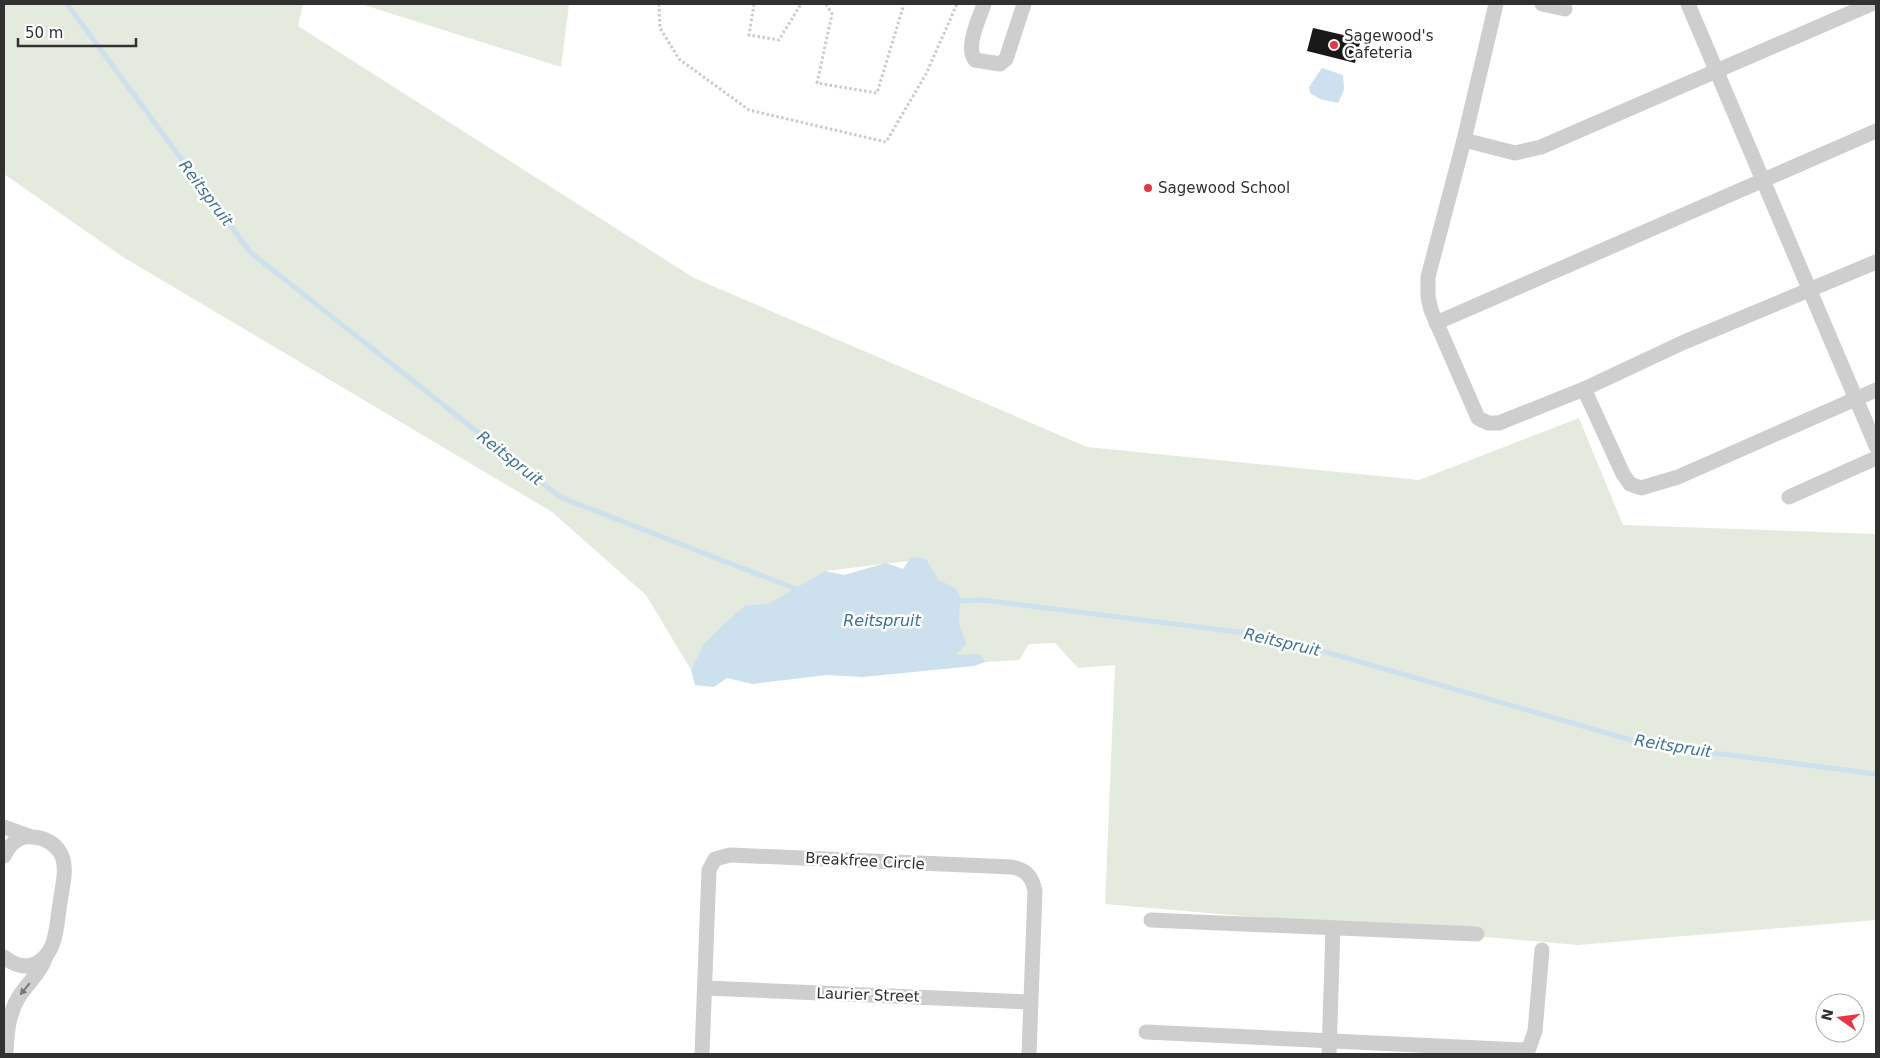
<svg xmlns="http://www.w3.org/2000/svg" width="1880" height="1058" viewBox="0 0 1880 1058" font-family="'DejaVu Sans',sans-serif">
	<style>
		.green { fill: #e4eadd }
		.water { fill: #cce0ed }
		.lines { fill: none; stroke-linecap: round; stroke-linejoin: round }
		.stream { stroke: #cce0ed; stroke-width: 5 }
		.building { fill: #181818 }
		.path { stroke: #cbcbcb; stroke-width: 3; stroke-dasharray: 2.5 2.5; stroke-linecap: butt }
		.minor { stroke: #cecece; stroke-width: 15 }
		.oneway { fill: #787878 }
		.poi-dot { fill: #e43746; stroke: #fff; stroke-width: 2 }
		.labels { text-anchor: middle; dominant-baseline: central; stroke-width: 5; stroke-linejoin: round; paint-order: stroke }
		.poi-label { font-size: 15px; fill: #313131; stroke: #fff; text-anchor: start }
		.street-label { font-size: 15px; fill: #313131; stroke: #fff }
		.water-label { font-size: 16px; font-style: italic; fill: #3f7493; stroke: #fff }
	</style>
	<rect width="100%" height="100%" fill="#fff"/>
	<g class="green">
		<path d="M4 4H303L298 26 694 278 1087 447 1419 480 1579 418 1623 525 1876 534V920L1578 945 1105 904 1115 665 1078 668 1055 643 1029 644 1019 660 985 662 954 655 925 559 825 571 803 584 691 670 646 595 552 512 123 257 4 174Z"/>
		<path d="M361 4H569L561 67Z"/>
	</g>
	<g class="water">
		<path d="M1322 68 1343 75 1344 90 1338 103 1320 99 1310 93 1309 87Z"/>
		<path d="M911 557 926 559 939 581C967 590 959 598 959 621 959 628 965 637 966 645L955 655 980 654 985 662 974 666 863 677 827 675 752 684 727 678 714 687 695 685 691 670 704 644 725 623 745 606 770 603 825 571 844 575 886 563 903 569Z"/>
	</g>
	<g class="lines">
		<g class="stream">
			<path d="M67 4 250 252 560 497 801 591"/>
			<path d="M954 601 982 600 1270 636 1645 744 1876 774"/>
		</g>
	</g>
	<path class="building" d="M1313 28 1361 39 1355 63 1307 51Z"/>
	<g class="lines">
		<g class="path">
			<path d="M659 4 660 28 679 59 749 110 886 142 926 74 957 4"/>
			<path d="M754 4 749 35 779 40 801 4"/>
			<path d="M826 4 832 14 817 83 877 93 904 4"/>
		</g>
		<g class="minor">
			<path d="M984 4C979 19 965 47 975 60L1000 64 1006 59 1024 4"/>
			<path d="M1496 4 1464 140 1428 277V297L1431 310 1478 418 1488 423H1499L1584 389 1682 343 1876 262"/>
			<path d="M1542 4 1565 9"/>
			<path d="M1688 4 1876 446"/>
			<path d="M1464 140 1515 153 1541 147 1871 4"/>
			<path d="M1436 323 1876 131"/>
			<path d="M1584 389 1623 474 1630 484 1641 488 1678 477 1876 390"/>
			<path d="M1789 497 1876 458"/>
			<path d="M4 827 29 836"/>
			<path d="M4 856C10 844 18 835 33 837 44 838 55 843 61 854 68 867 62 888 60 903 56 925 58 956 32 965 22 968 11 963 4 957"/>
			<path d="M1151 920 1477 934"/>
			<path d="M706 988 1030 1002"/>
			<path d="M1146 1032 1522 1050 1529 1048 1535 1031 1542 950"/>
			<path d="M6 1054C7 1033 8 1013 20 995 29 982 41 972 46 956"/>
			<path d="M702 1054 709 870 715 859 730 855 1012 867C1027 870 1032 877 1035 891L1029 1054"/>
			<path d="M1329 1054 1333 928"/>
		</g>
	</g>
	<defs><path id="oneway-solid" d="M-6-.8H1V-3.2L6.5 0L1 3.2V.8H-6Z" transform="scale(1.25)"/></defs>
	<use class="oneway" href="#oneway-solid" transform="translate(25 989) rotate(129)"/>
	<g class="poi-dot">
		<circle cx="1334" cy="45" r="5"/>
		<circle cx="1148" cy="188" r="5"/>
	</g>
	<g class="labels">
		<g class="poi-label">
			<text x="1344" y="36">Sagewood's<tspan x="1344" dy="17">Cafeteria</tspan></text>
			<text x="1158" y="188">Sagewood School</text>
		</g>
		<g class="street-label">
			<text transform="translate(865 861) rotate(3)">Breakfree Circle</text>
			<text transform="translate(868 995) rotate(2)">Laurier Street</text>
		</g>
		<g class="water-label">
			<text transform="translate(206 193) rotate(53)">Reitspruit</text>
			<text transform="translate(510 458) rotate(38)">Reitspruit</text>
			<text x="882" y="620">Reitspruit</text>
			<text transform="translate(1282 642) rotate(13)">Reitspruit</text>
			<text transform="translate(1673 746) rotate(9)">Reitspruit</text>
		</g>
	</g>
	<rect width="1880" height="1058" fill="none" stroke="#313131" stroke-width="10"/>
	<g transform="translate(1840 1018) rotate(284)"><circle r="24" fill="#ffffff" stroke="#adadad"/>
	<path d="M0-4L9 19L0 12L-9 19Z" fill="#e43746"/>
	<text y="-8" font-size="14" font-weight="bold" text-anchor="middle" fill="#313131">N</text>
	</g>
	<path d="M18 38v8h118v-8" fill="none" stroke="#313131" stroke-width="2.5"/>
	<text x="25" y="38" font-size="15" fill="#313131" stroke="#ffffff" stroke-width="4" paint-order="stroke">50 m</text>
</svg>
